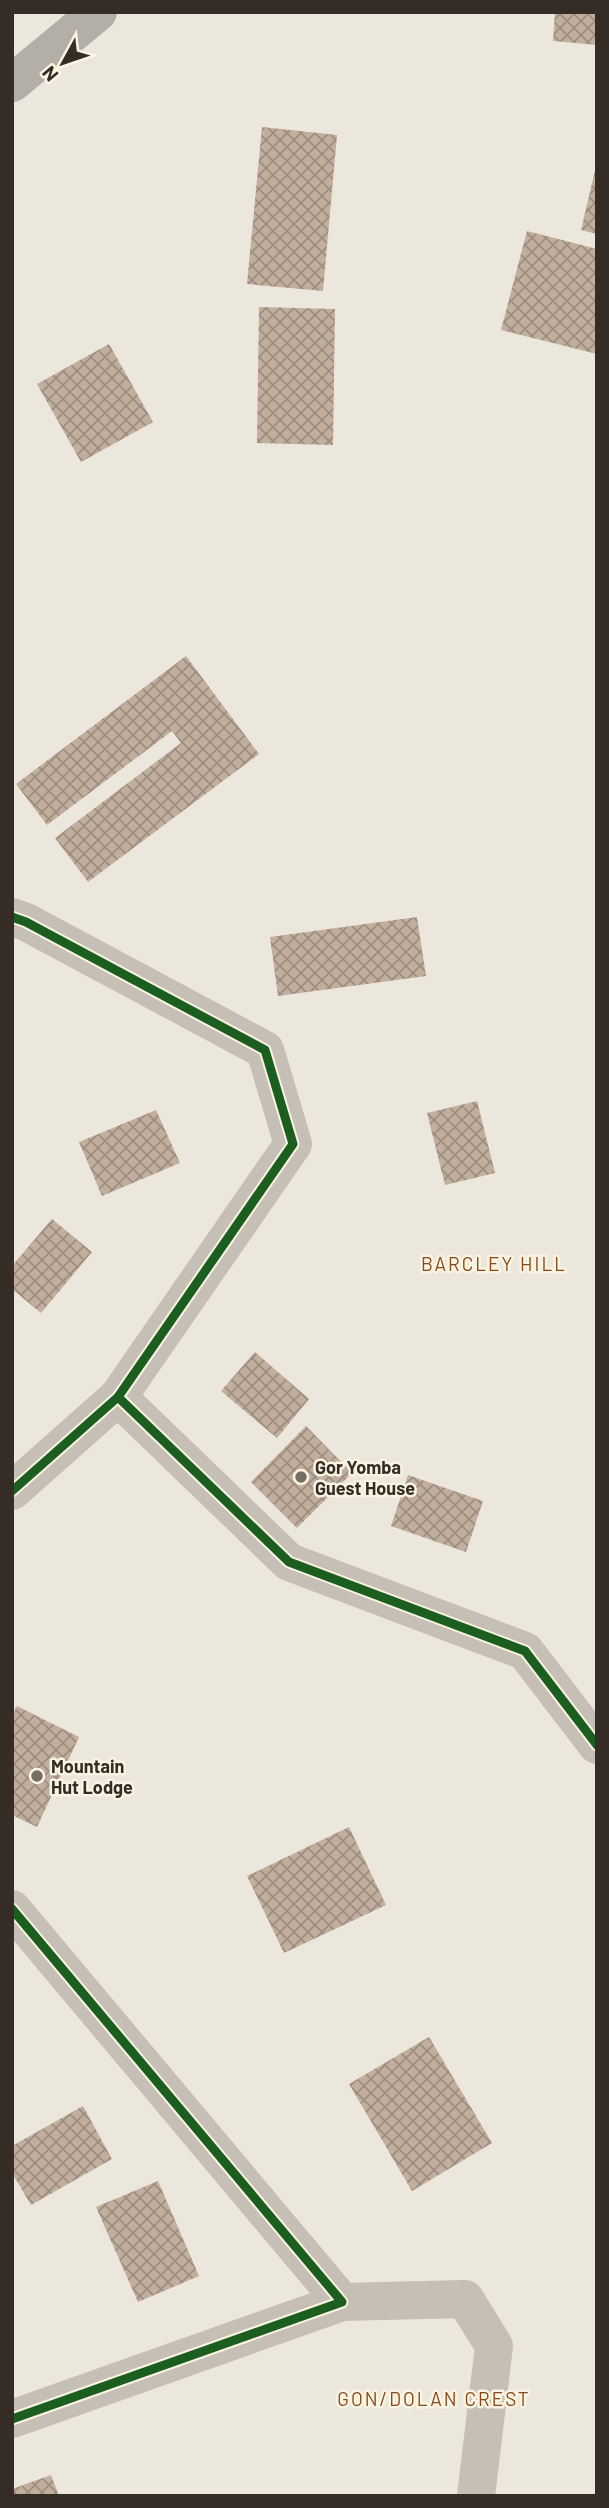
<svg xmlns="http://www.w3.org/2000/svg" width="609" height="2508" viewBox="0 0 609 2508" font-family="Barlow,sans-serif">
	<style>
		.building { fill: url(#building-cross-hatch) }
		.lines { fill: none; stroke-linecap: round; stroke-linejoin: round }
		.minor { stroke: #c5bfb6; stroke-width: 38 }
		.major { stroke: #b3aea6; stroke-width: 38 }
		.cycleway-casing { stroke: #faf4e3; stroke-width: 13 }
		.cycleway { stroke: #1b5e20; stroke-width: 9 }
		.poi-dot { fill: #756e65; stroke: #faf4e3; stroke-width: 2.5 }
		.labels { text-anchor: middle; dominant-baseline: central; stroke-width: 5; stroke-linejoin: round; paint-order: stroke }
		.poi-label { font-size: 18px; font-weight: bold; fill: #352d25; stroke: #faf4e3; text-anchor: start }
		.neighbourhood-label { font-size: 19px; letter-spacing: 2px; fill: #894819; stroke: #faf4e3 }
	</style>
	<defs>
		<pattern id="building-cross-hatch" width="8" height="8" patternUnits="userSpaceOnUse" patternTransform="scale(1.75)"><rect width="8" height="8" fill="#c1ae9d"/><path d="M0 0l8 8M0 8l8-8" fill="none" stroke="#9e8e80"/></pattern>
	</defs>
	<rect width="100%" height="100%" fill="#ece7dd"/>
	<g class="building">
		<path d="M555 12H597V45L553 41Z"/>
		<path d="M262 127 337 135 323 291 247 284Z"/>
		<path d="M596 166H597V234L581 230Z"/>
		<path d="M527 231 597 249V354L501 330Z"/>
		<path d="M259 307 335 309 333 445 257 443Z"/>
		<path d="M109 344 153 422 81 462 37 384Z"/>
		<path d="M186 656 259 754 88 882 55 838 181 743 172 731 47 825 16 784Z"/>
		<path d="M417 917 426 976 278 996 270 937Z"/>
		<path d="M477 1101 495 1173 445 1185 427 1113Z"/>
		<path d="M156 1110 180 1163 102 1196 79 1142Z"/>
		<path d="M52 1219 92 1252 41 1313 12 1289V1266Z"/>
		<path d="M255 1352 309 1399 277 1438 221 1391Z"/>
		<path d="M306 1426 352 1473 297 1528 251 1482Z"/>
		<path d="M408 1475 483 1501 466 1552 391 1526Z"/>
		<path d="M17 1706 79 1737 37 1827 12 1815V1715Z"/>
		<path d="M349 1827 386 1905 284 1953 247 1876Z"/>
		<path d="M429 2037 492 2143 412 2191 349 2084Z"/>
		<path d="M83 2106 112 2159 31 2205 12 2173V2146Z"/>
		<path d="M158 2181 199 2276 138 2302 96 2207Z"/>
		<path d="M51 2475 59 2496H12V2489Z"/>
	</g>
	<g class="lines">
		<g class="minor">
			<path d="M12 917 26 922 265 1050 293 1144 118 1397 12 1491"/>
			<path d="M118 1397 289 1562 525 1651 597 1745"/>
			<path d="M12 1909 342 2302 12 2419"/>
			<path d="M342 2302 465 2299 494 2346 476 2496"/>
		</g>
		<path class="major" d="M12 83 98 12"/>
		<defs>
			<g id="cycleway">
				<path d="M12 917 26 922 265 1050 293 1144 118 1397 12 1491"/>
				<path d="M118 1397 289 1562 525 1651 597 1745"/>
				<path d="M12 1909 342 2302 12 2419"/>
			</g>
		</defs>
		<use href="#cycleway" class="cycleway-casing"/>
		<use href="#cycleway" class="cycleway"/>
	</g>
	<g class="poi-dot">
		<circle cx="301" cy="1477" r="7"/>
		<circle cx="37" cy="1776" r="7"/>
	</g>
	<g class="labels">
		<g class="poi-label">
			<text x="315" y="1467">Gor Yomba<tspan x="315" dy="21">Guest House</tspan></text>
			<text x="51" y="1766">Mountain<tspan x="51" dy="21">Hut Lodge</tspan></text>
		</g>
		<g class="neighbourhood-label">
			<text x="494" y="1263">BARCLEY HILL</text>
			<text x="434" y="2398">GON/DOLAN CREST</text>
		</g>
	</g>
	<rect width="609" height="2508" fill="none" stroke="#352d25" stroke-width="28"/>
	<g transform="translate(63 63) rotate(230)" stroke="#faf4e3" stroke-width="5" paint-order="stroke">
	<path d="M0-5L12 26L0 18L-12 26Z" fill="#352d25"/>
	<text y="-10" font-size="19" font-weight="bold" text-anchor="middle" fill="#352d25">N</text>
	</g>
</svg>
